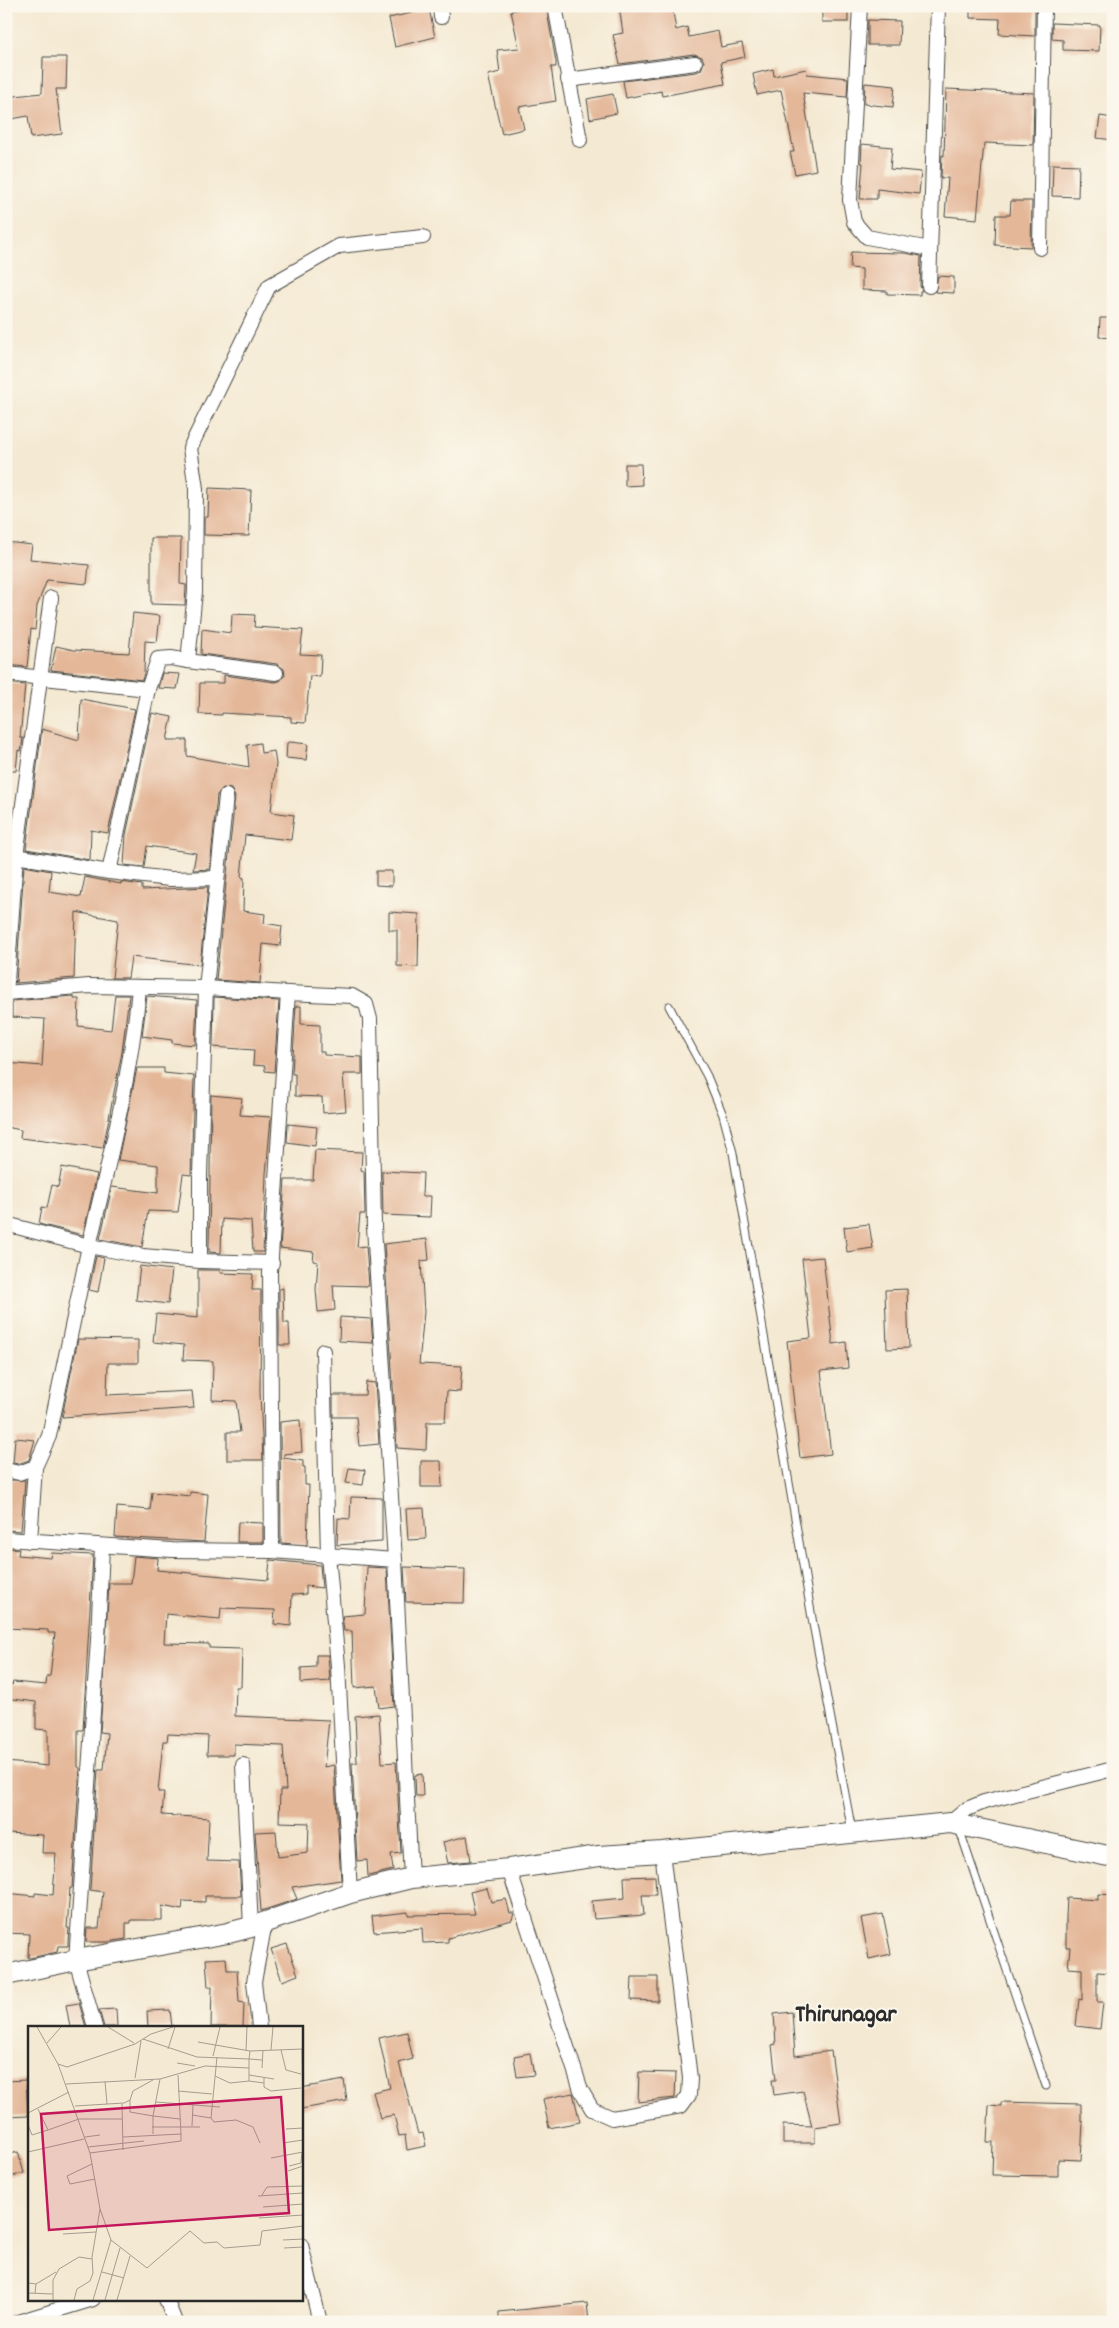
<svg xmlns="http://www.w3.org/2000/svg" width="1119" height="2328" viewBox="0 0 1119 2328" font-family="Dekko,sans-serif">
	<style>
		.building { fill: #e4b799 }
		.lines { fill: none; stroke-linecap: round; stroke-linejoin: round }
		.lane-casing { stroke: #494844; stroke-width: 9 }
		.street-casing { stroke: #494844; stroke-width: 16 }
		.secondary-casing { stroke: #494844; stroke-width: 22 }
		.lane { stroke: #fff; stroke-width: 7 }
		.street { stroke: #fff; stroke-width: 14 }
		.secondary { stroke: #fff; stroke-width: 20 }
		.labels { text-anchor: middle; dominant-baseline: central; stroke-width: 4; stroke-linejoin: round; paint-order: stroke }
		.district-label { font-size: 25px; font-weight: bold; fill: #2b2b2b; stroke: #fbf7ec }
		.inset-road { fill: none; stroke: #a49d8f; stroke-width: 1 }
		.view { fill: #c2185b; fill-opacity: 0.15; stroke: #c2185b; stroke-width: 2.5 }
		.inset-edge { fill: none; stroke: #2b2b2b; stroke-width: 2.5 }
	</style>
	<rect width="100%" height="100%" fill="#fbf7ec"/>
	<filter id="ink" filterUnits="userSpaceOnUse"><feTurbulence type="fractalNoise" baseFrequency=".02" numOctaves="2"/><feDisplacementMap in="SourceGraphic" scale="10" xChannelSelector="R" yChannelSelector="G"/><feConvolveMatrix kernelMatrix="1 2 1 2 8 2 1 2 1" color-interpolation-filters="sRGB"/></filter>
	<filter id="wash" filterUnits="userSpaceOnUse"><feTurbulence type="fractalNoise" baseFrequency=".0096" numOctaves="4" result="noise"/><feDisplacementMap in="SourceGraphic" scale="20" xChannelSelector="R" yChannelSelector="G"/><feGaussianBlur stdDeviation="1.12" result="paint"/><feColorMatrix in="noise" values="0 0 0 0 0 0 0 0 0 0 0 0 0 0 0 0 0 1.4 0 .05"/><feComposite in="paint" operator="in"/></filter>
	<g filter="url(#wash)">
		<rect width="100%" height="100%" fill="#f4e9d2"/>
		<g id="blocks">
			<g class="building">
				<path d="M533 6H546L556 62V67H551L556 101 519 107 524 129 502 134 488 75 500 72 497 50 519 48 511 11Z"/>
				<path d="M619 6H672L676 30 687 27 689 37 718 31 721 47 742 43 745 57 721 62 725 84 662 96 661 91 626 98 623 81 696 72 701 70 704 62 702 57 694 54 620 64 613 35 623 33Z"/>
				<rect x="822" y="6" width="26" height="16"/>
				<path d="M970 6H1035V36L999 34 1000 19 970 18Z"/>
				<path d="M429 9 435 37 395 47 389 18Z"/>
				<path d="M868 20 900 21 899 45H868Z"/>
				<path d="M1052 23 1100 25 1099 51 1063 50V40L1052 39Z"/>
				<path d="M43 57H67L66 89H56L62 134 31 138 28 116 6 120V97L42 93Z"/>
				<path d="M773 69 774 76 806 69 807 74 848 78 847 97 803 93 816 170 795 174 790 152H794L781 90 757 95 753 74Z"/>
				<path d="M865 83 895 86 893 107 864 104Z"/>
				<path d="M946 89 1034 93 1033 145 984 143 977 219 945 216 948 178H941L942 155 944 156Z"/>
				<path d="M613 94 617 113 590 119 587 99Z"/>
				<path d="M1100 116 1113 118V140L1097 138Z"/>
				<path d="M862 144 892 147 890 169 921 172 919 194 877 189V199H860L863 163H861Z"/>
				<path d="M1053 164 1079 165 1078 197 1052 196Z"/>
				<path d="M1011 201H1032L1031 247 995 245 996 215H1010Z"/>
				<path d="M851 252 905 253 921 256 920 286 922 291H920V295L887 294V291L862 290V269L850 268Z"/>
				<path d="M938 276 954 277V293L935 292Z"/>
				<path d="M1100 318H1113V338L1099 337Z"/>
				<path d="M625 464H641L642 485 625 486Z"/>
				<path d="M209 488 251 490 249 536 204 535V517H208Z"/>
				<path d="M151 538H181L180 584 186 585 185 605 151 604Z"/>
				<path d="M6 542 32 545 30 559 89 565 87 584 47 580 37 606 35 630 31 629 27 667 6 665Z"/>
				<path d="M133 613 160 616 157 642 145 641 144 673 142 680 51 670 56 646 74 650 129 653Z"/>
				<path d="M232 614 255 615 254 627 303 630 300 654 321 655 320 677 310 676 305 723 291 722V717L222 713V715L199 714 200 683H224V675L275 682 280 681 285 675 284 669 277 664 201 654 202 629 231 633Z"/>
				<path d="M162 673 180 674 177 689 158 688Z"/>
				<path d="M6 683 25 685 20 738H23L21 751 18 750 16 771H6Z"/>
				<path d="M81 699 135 709 108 833 91 830 90 860 26 849 42 729 79 740Z"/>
				<path d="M152 713 172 717 167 740H187V756L249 767 247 745 260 743 261 753 274 751 276 764 271 812 294 815 291 840 245 835 241 877 244 878 243 911 265 914 264 923 282 926 280 946 263 944 260 983 216 980 235 797 231 789 223 788 217 795 210 869 193 870 196 853 147 846 144 867 124 865 126 835Z"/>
				<path d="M290 742 308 744 306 760 286 758 287 743Z"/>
				<path d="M6 806 14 807 7 854H6Z"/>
				<path d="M24 866 51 871 49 892 81 897 85 877 121 884V882L142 885V890L208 887 200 965 131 957 128 978H112L118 920 76 912 74 978 16 983Z"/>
				<path d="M376 871H392V886L376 885Z"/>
				<path d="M389 912 419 914 418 967 397 966V930H389Z"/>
				<path d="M115 995H129L122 1052 103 1148 37 1139V1140L20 1138 21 1130 6 1127V1063L42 1066 45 1019 12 1017V1001L74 996V999H79L78 1026 111 1030Z"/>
				<path d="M147 996 197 1000 195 1045 172 1043V1040L142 1036Z"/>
				<path d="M214 997 279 1001 274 1072 265 1071V1066L253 1065 254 1050 213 1047Z"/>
				<path d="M296 1006H301V1024L320 1025V1052H324V1055L362 1057V1074H343L346 1111 323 1113 322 1097 295 1096V1074H292Z"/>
				<path d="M137 1068H164V1073L194 1076 191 1175 183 1174 178 1212 148 1211 142 1247 100 1239 112 1187 158 1193V1165L118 1160Z"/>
				<path d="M211 1095 242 1098 240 1115 271 1117 266 1174 263 1252H253L251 1221 222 1219 221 1253 209 1252Z"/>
				<path d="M288 1124 317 1127 315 1146 287 1142Z"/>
				<path d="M315 1150 362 1152 361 1170 364 1171 365 1214H360L357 1247 366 1246 369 1286 333 1285 335 1310 318 1312 316 1290 318 1262 313 1261 314 1252 280 1248 285 1180H313Z"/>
				<path d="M62 1167 97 1174 83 1235 39 1224 42 1207 47 1208 52 1185 58 1187Z"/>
				<path d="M382 1171 423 1173 422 1196H431L430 1217 383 1215Z"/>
				<path d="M869 1224 873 1248 847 1252 844 1227Z"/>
				<path d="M427 1239 429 1260 421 1261 424 1312 419 1364 462 1366 460 1392 447 1391 445 1422H427L426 1450 397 1448 384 1244Z"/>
				<path d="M96 1256 104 1258 98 1292 89 1290Z"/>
				<path d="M823 1257 833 1344 846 1342 848 1368 821 1371 831 1454 800 1458 787 1341 811 1338 802 1259Z"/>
				<path d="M140 1266 172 1270 168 1304 136 1300Z"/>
				<path d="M198 1270H220V1273L253 1274 252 1290H261L260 1392 263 1460H227V1432H240L236 1401 212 1400 213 1361 183 1360 184 1345 153 1342 156 1314 198 1318Z"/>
				<path d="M283 1288 284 1323H289L290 1345H279V1289Z"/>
				<path d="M907 1289 909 1348 887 1349 885 1290Z"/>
				<path d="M340 1317 371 1319 373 1343 339 1341Z"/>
				<path d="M78 1339 138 1340V1363H108L107 1395 192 1391 194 1408 62 1417Z"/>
				<path d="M366 1382 375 1383 379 1444 359 1446 356 1417H333V1395H365Z"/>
				<path d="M300 1420 302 1452 284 1454V1458L303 1461V1467H305V1485H309L307 1545 281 1543 280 1422Z"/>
				<path d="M15 1438 35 1440 29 1460 18 1464 13 1463Z"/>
				<path d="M421 1461H441L442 1487H421Z"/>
				<path d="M349 1468 365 1470 363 1485 346 1483Z"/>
				<path d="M11 1480H25L21 1531 6 1530V1483L10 1484Z"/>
				<path d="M152 1492 190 1496V1492L208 1494 204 1542 115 1537 117 1507 150 1510Z"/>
				<path d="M351 1497 382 1498V1542L337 1545 338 1518 350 1519Z"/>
				<path d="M424 1508 426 1539 408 1540 406 1509Z"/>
				<path d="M238 1522 263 1523V1542H237Z"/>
				<path d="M6 1548 19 1549 18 1555 51 1558 52 1553 93 1555 83 1730H78V1767L80 1768 72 1888H70L67 1928H69L68 1942V1946H58L57 1952 30 1958H28L29 1934 6 1933V1893L35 1896V1893L53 1895 56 1853H42L43 1835 6 1833V1762L48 1766V1730L36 1729V1702L6 1698V1685H12L13 1682 46 1685 47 1676H50L55 1633H48V1630L6 1628Z"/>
				<path d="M134 1556 158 1558 157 1570 268 1580 270 1560 320 1565 322 1588 306 1586V1594L292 1595 291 1626 274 1624 275 1610 221 1608 220 1619 166 1614 164 1643 209 1644V1648L242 1649 241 1687H236L235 1716 329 1720 324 1767 334 1765 341 1880 292 1887 297 1899 261 1911 255 1832 276 1831 278 1857 308 1853 309 1823 279 1822 280 1790H286L283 1746 234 1744V1755H207L208 1736 168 1734 167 1741H163L158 1792H164L162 1815 209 1818 207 1861 239 1862 241 1896H205V1902L183 1901 182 1910 162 1906V1920H131V1923H126V1939L107 1942H86L87 1928H99L103 1892 90 1890 98 1770H104L107 1733 100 1732 109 1583H131Z"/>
				<path d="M367 1567 387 1568 394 1706 379 1708 376 1686 354 1688 352 1631H344L342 1616 365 1614Z"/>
				<path d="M404 1567 465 1569 464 1603 406 1602Z"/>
				<path d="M316 1655H328L330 1681 301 1683V1668L316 1667Z"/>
				<path d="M379 1714 382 1763 396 1762 401 1853 391 1854 393 1870 368 1876 367 1860 357 1861 352 1763H357L355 1716Z"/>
				<path d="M422 1774 423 1796H416L415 1775Z"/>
				<path d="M467 1836 471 1861 448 1863 443 1842Z"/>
				<path d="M655 1876 656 1895H642L644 1915 594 1919 592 1901 625 1898 624 1877Z"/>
				<path d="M487 1888 491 1902 506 1899 510 1913H514L512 1920 448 1938V1942L423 1943 422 1928 374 1932 372 1916 408 1912V1915L475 1914 470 1892Z"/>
				<path d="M1098 1894 1113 1895V1973L1097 1972V2002H1103L1100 2029 1076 2026 1079 1999 1082 2000V1969L1068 1968 1070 1947H1066V1917L1067 1898 1098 1900Z"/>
				<path d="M883 1914 891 1954 869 1959 861 1918Z"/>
				<path d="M287 1944 298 1975 282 1981 271 1949Z"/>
				<path d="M226 1958 227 1970H237L239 2002 244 2003 243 2027H211L212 1987H208L206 1959Z"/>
				<path d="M632 1977H658V2001L631 2000Z"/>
				<path d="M79 2003 86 2027H70L66 2005Z"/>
				<path d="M116 2009 117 2027H104L99 2010Z"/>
				<path d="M170 2010 172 2027H148L147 2011Z"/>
				<path d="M792 2012 795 2056 831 2051 841 2123 815 2127V2143H783V2125L812 2126 803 2091 774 2095 772 2080H776L772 2045 776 2044 774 2014Z"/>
				<path d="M407 2032 413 2059 399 2063 418 2134 423 2133 426 2146 407 2150 405 2135 399 2136 394 2115 380 2118 373 2092 390 2088 379 2038Z"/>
				<path d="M530 2053 534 2075 517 2077 514 2056Z"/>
				<path d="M639 2072 676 2073 675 2098 638 2102Z"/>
				<path d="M26 2080 28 2116 6 2117V2081Z"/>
				<path d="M344 2080 347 2101 301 2109V2088Z"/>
				<path d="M573 2093 580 2122 549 2128 543 2099Z"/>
				<path d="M1001 2102 1081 2104V2122H1083L1081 2160 1058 2159V2176L992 2175 993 2142H987L989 2105 1001 2106Z"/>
				<path d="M18 2152 24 2173 6 2178V2155Z"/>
				<path d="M587 2303 589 2322H499V2312Z"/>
			</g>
		</g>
	</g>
	<g filter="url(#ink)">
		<use href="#blocks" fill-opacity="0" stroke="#494844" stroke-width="1"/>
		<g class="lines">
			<defs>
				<g id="lane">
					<path d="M669 1006 707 1076 723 1115 733 1153 813 1624 852 1831"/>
					<path d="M959 1828 1046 2086"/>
				</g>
				<g id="street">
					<path d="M440 6 441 17"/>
					<path d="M555 6 580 140"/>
					<path d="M860 6 850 200 854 222 867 237 930 249"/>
					<path d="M568 80 695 63"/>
					<path d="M1040 248 1044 6"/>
					<path d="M929 286 938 6"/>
					<path d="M188 661 276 673"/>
					<path d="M6 674 148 689 158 659 171 658 188 661 195 592 196 489 190 448 269 286 339 246 423 237"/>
					<path d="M16 856 109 872 170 879 217 878"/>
					<path d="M109 872 148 689"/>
					<path d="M139 988C131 1075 109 1161 89 1246L143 1256 200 1261 272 1263"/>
					<path d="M6 993 89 986 206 988 288 993"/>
					<path d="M6 995 16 856 51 598"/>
					<path d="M6 1224 89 1246 49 1436 35 1467 19 1473 6 1470"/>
					<path d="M200 1261V1175L206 988 226 796"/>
					<path d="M323 1351 328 1555 338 1666 350 1893"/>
					<path d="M6 1539 172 1550 272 1551 395 1560"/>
					<path d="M30 1541 35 1467"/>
					<path d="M272 1551 270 1272 288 993 352 996 366 1004 370 1019 374 1227 395 1560 411 1878"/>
					<path d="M243 1765 251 1927"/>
					<path d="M950 1823 967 1809 984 1802 1113 1769"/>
					<path d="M509 1869 581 2090 592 2109 612 2118 681 2106 689 2095 690 2078 662 1852"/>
					<path d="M95 2027 76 1960 98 1640 102 1546"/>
					<path d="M259 2027 254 1982 265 1922"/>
					<path d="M301 2245 320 2322"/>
					<path d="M166 2299 175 2322"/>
					<path d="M18 2322 93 2299"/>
				</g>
				<path id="secondary" d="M6 1975 76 1960 228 1933 251 1927 350 1893 411 1878 509 1869 599 1856 662 1852 950 1823 1113 1857"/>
			</defs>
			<use href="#lane" class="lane-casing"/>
			<use href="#street" class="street-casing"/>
			<use href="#secondary" class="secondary-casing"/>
			<use href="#lane" class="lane"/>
			<use href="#street" class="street"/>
			<use href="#secondary" class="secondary"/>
		</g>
	</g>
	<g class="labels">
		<g class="district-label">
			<text x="846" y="2016">Thirunagar</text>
		</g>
	</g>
	<g transform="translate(28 2026)">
		<rect width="275" height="275" fill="#f4e9d2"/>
		<path class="inset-road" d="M9 1 30 38 39 41 107 18 123 8 145 1M80 1 106 17M115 13 169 31 221 33 222 25 275 23M170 16 222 25M19 17 33 1M140 23 147 1M274 23 275 86M243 24 245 1M253 24 258 44 273 48M218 25 219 1M185 30 192 1M189 31 183 92 186 96 208 94 225 101 232 117M149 37 167 40M30 38 62 127 72 183 64 231 65 247 62 255 49 263 46 274M221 42V55L236 57M234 42 235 24M150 49 153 108M221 49 246 53M187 50 202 57 221 55M107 52 113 15M236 52V61L243 65 273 62M77 55 79 78M38 58 132 53 177 40 221 42V33L234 34M150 65 184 68M102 74V86L125 90 132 53M128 76 192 81M94 78 95 124M47 80 96 77 102 74 105 65 125 54M10 83 20 104 51 93H94M0 87 41 66M164 89 183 92M0 99 4 109 20 104M164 100 165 79M124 101H172M258 103 275 102M125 108V90L152 93M57 111 72 109M255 117 275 114M60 121 116 115M0 126 56 113M62 127 153 115V108L95 111M243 132 275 126M64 138 39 150 42 158 67 153M261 140 273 137 274 126M260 145 275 140M234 169 239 161 275 160M230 170 275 167M235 181 275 178M72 183 83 214 119 242 162 205 176 217 189 216 196 222 232 219 234 205 275 200M231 192 275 189M35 208 68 206M255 214 275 213M256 222 275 221M74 246 96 252M0 257 8 258 7 267M8 258 28 246M0 267 25 268M25 274V254L31 243 51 231 64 233M65 274 83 214M77 274 92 222M89 274 102 230"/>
		<path class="view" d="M253 71 261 187 21 204 13 88Z"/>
		<rect width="275" height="275" class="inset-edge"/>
	</g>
	<rect width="1119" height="2328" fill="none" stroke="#fbf7ec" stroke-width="25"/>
</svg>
